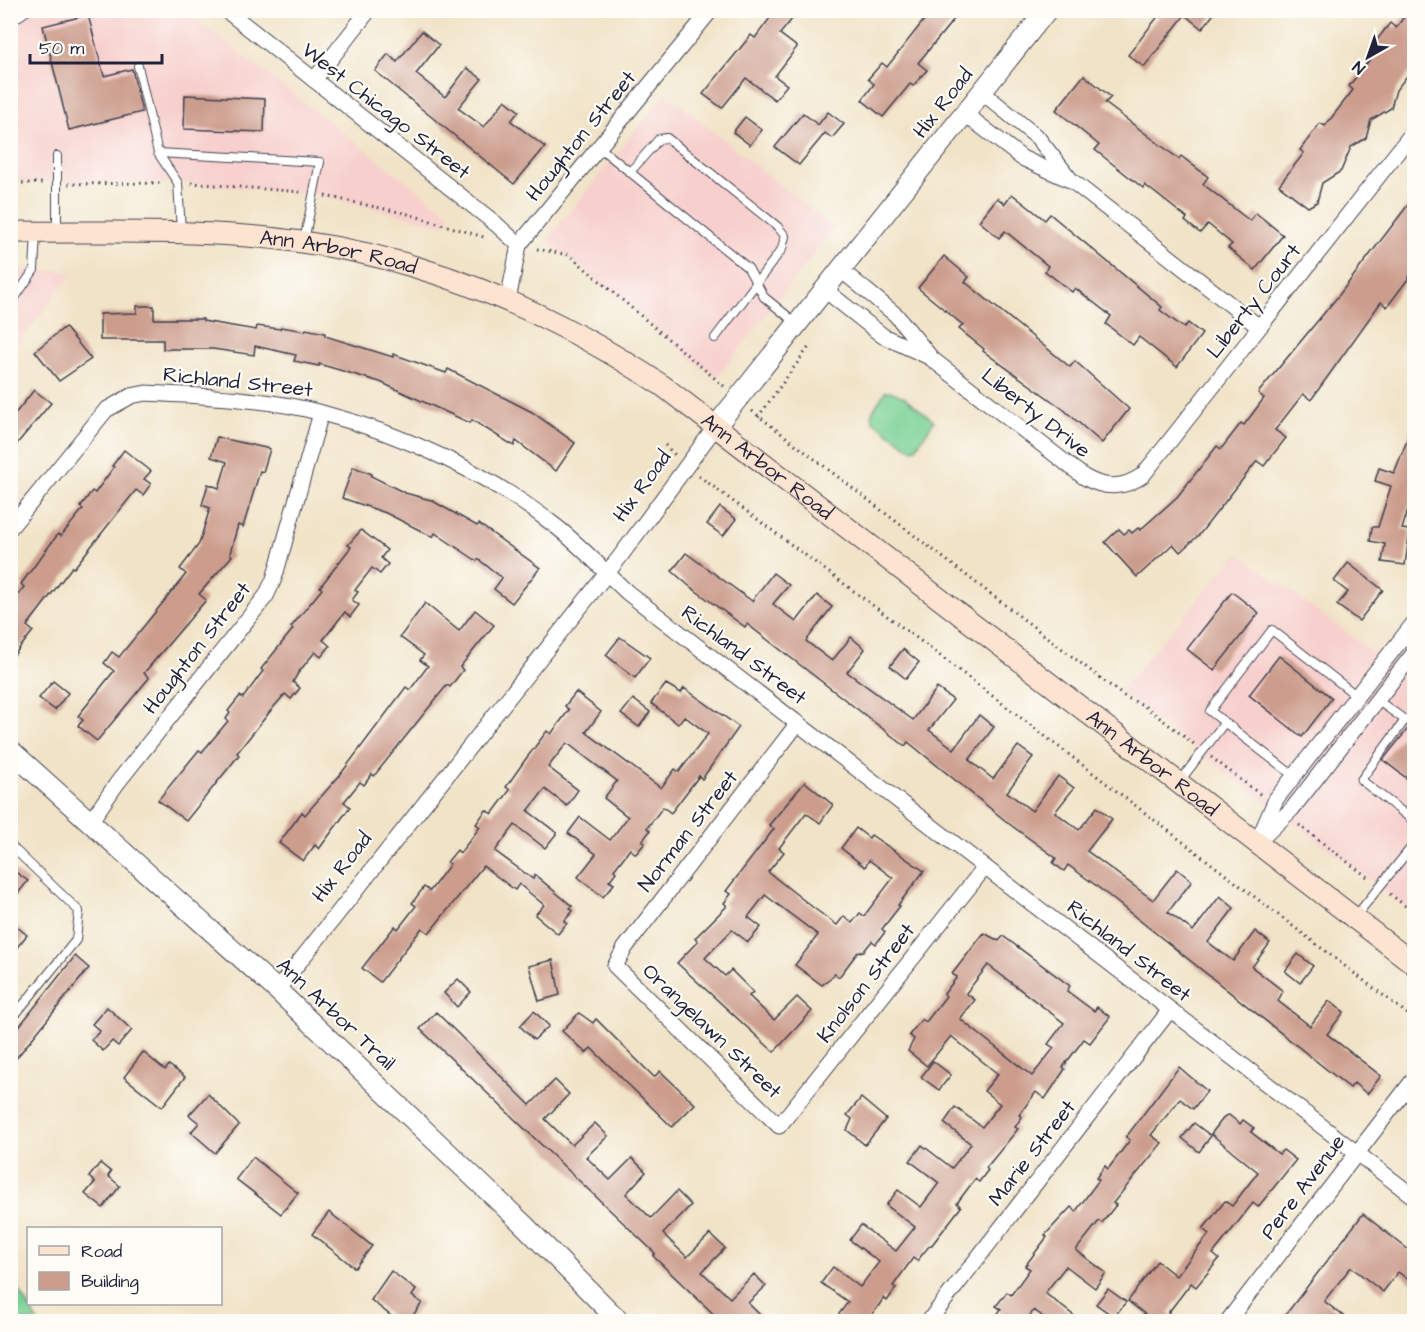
<svg xmlns="http://www.w3.org/2000/svg" width="1425" height="1332" viewBox="0 0 1425 1332" font-family="'Architects Daughter',sans-serif">
	<style>
		.built { fill: #f7d0cd }
		.green { fill: #7cd296; stroke: #4f7a68; stroke-width: 1.5 }
		.building { fill: #cc9d8d; fill-rule: evenodd }
		.lines { fill: none; stroke-linecap: round; stroke-linejoin: round }
		.service-casing { stroke: #413f50; stroke-width: 10 }
		.minor-casing { stroke: #413f50; stroke-width: 17 }
		.tertiary-casing { stroke: #413f50; stroke-width: 22 }
		.secondary-casing { stroke: #413f50; stroke-width: 23 }
		.path { stroke: #413f50; stroke-width: 3; stroke-dasharray: 1.5 4.5; stroke-linecap: butt }
		.service { stroke: #fff; stroke-width: 8 }
		.minor { stroke: #fff; stroke-width: 15 }
		.tertiary { stroke: #fff; stroke-width: 20 }
		.secondary { stroke: #fde4d1; stroke-width: 21 }
		.labels { text-anchor: middle; dominant-baseline: central; stroke-width: 4.5; stroke-linejoin: round; paint-order: stroke }
		.street-label { font-size: 21px; fill: #22223b; stroke: #fdfcf7 }
	</style>
	<rect width="100%" height="100%" fill="#fdfcf7"/>
	<filter id="ink" filterUnits="userSpaceOnUse"><feTurbulence type="fractalNoise" baseFrequency=".0167" numOctaves="2"/><feDisplacementMap in="SourceGraphic" scale="12" xChannelSelector="R" yChannelSelector="G"/><feConvolveMatrix kernelMatrix="1 2 1 2 8 2 1 2 1" color-interpolation-filters="sRGB"/></filter>
	<filter id="wash" filterUnits="userSpaceOnUse"><feTurbulence type="fractalNoise" baseFrequency=".008" numOctaves="4" result="noise"/><feDisplacementMap in="SourceGraphic" scale="24" xChannelSelector="R" yChannelSelector="G"/><feGaussianBlur stdDeviation="1.35" result="paint"/><feColorMatrix in="noise" values="0 0 0 0 0 0 0 0 0 0 0 0 0 0 0 0 0 1.4 0 .05"/><feComposite in="paint" operator="in"/></filter>
	<g filter="url(#wash)">
		<rect width="100%" height="100%" fill="#f1e3c7"/>
		<g class="built">
			<path d="M10 11H185L451 215 443 225 313 194 178 183 11 182Z"/>
			<path d="M665 93 834 228 716 379 547 240Z"/>
			<path d="M11 270 74 271 11 353Z"/>
			<path d="M1238 553 1414 682V913L1118 692Z"/>
		</g>
		<g class="green">
			<path d="M890 391 904 397 934 421 916 448 911 449 873 421 872 412 885 392Z"/>
			<path d="M10 1277H11L38 1321H11Z"/>
		</g>
		<g id="blocks">
			<g class="building">
				<path d="M776 10H799L780 34 797 47 775 76 787 85 775 100 746 78 722 108 703 94 751 35 755 38Z"/>
				<path d="M932 10H944L954 19 918 63 927 70 913 86 910 84 883 117 862 100 874 84 868 79 882 63 887 67Z"/>
				<path d="M1163 10H1217L1202 29 1185 15 1144 67 1128 55Z"/>
				<path d="M1409 10H1414V67L1396 90 1391 108 1371 120 1366 138 1351 147 1341 171 1322 183 1317 202 1308 207 1279 185 1304 153 1300 150 1320 123 1325 126 1353 90 1349 86 1374 54 1369 50 1390 23 1396 28Z"/>
				<path d="M88 15 104 76 132 69 142 112 69 130 43 26Z"/>
				<path d="M422 31 439 45 416 74 445 97 467 68 482 79 458 108 484 127 505 100 519 111 511 121 545 147 514 184 375 71 388 54 397 62Z"/>
				<path d="M1084 75 1111 97 1105 103 1179 159 1181 156 1208 177 1203 184 1250 221 1256 213 1283 235 1255 270 1228 248 1232 244 1208 224 1200 233 1185 221 1187 218 1145 185 1143 188 1095 150 1099 145 1056 110Z"/>
				<path d="M185 95 265 99 264 132 184 129Z"/>
				<path d="M828 112 844 124 832 138 825 133 799 165 775 147 803 113 818 125Z"/>
				<path d="M745 117 762 130 750 145 733 132Z"/>
				<path d="M1012 194 1045 220 1050 214 1162 307 1160 310 1184 328 1188 323 1202 334 1177 367 1139 337 1133 345 1106 324 1111 316 1075 288 1072 292 1045 271 1048 266 1005 231 999 238 979 221 997 198 1005 204Z"/>
				<path d="M1414 197V270L1408 279 1387 307 1381 302 1311 400 1303 394 1275 430 1286 438 1264 466 1257 461 1199 535 1180 552 1173 544 1137 577 1105 542 1119 529 1124 534 1129 530 1132 533 1138 528 1140 530 1177 497 1217 446 1221 449 1241 423 1244 425 1264 398 1258 393 1339 295Z"/>
				<path d="M944 256 969 277 965 282 1070 367 1075 361 1129 409 1102 443 1063 409 983 351 984 349 959 329 963 325 918 288Z"/>
				<path d="M137 306H154V319H203V321L256 330 257 326 280 329 281 327 305 331 306 329 325 333V336L393 357V354L446 373 448 369 532 412 575 443 556 471 516 441 514 446 472 420 470 423 380 382 319 364V366L294 361 296 355 255 346 254 355 213 349H163V340H100V314L137 313Z"/>
				<path d="M65 327 91 359 59 381 35 351Z"/>
				<path d="M34 390 51 403 10 452V420Z"/>
				<path d="M1414 423V490L1402 529 1410 530 1405 565 1382 562 1385 544 1370 541 1372 527H1378L1391 486 1375 481 1379 468 1394 473Z"/>
				<path d="M217 437 270 449 263 472 260 471 243 527 238 525 230 553 232 556 199 594 206 600 144 673 149 678 97 741 78 726 83 720 78 716 114 671 104 663 112 652 119 657 186 574 180 569 199 544 210 508 202 505 208 484 219 488 227 462 211 457Z"/>
				<path d="M124 450 151 471 144 479 151 484 143 495 136 490 74 568 72 567 27 626 33 631 10 660V604L24 587 21 584 58 534 61 536 83 509 80 507 92 491 95 493 114 467 112 466Z"/>
				<path d="M353 467 372 474 371 476 405 493 431 500 477 526 479 524 540 568 512 603 494 589 502 578 478 559 477 561 435 533 433 537 386 513 342 498Z"/>
				<path d="M720 507 736 519 723 536 707 524Z"/>
				<path d="M361 530 387 550 381 558 388 564 380 574 372 568 355 590 358 592 352 600 359 605 350 617 345 612 323 640 330 646 321 657 315 652 298 673 293 682 300 688 291 699 285 694 272 709 237 753 239 755 186 821 158 800 199 750 202 752 228 721 226 719 230 713 228 711 240 696 243 698 263 671 261 669 293 629 291 627 322 589 320 587 351 547 348 545Z"/>
				<path d="M686 553 752 601 773 573 789 585 773 604 796 622 817 595 832 607 806 641 832 661 851 637 865 649 847 672 913 720 937 688 953 700 929 730 954 749 979 715 994 727 969 760 993 779 1018 746 1033 757 1007 792 1032 811 1058 776 1074 788 1055 812 1079 830 1097 807 1112 819 1087 851 1153 900 1177 869 1192 881 1168 912 1193 931 1220 896 1234 908 1208 942 1233 961 1255 931 1270 943 1252 967 1283 991 1278 1001 1310 1026 1329 1001 1344 1012 1327 1034 1381 1076 1367 1094 1354 1083 1350 1088 1094 884 1068 865 1064 871 1053 863 1056 858 1012 826 908 742 905 746 747 624 745 627 688 585 672 571Z"/>
				<path d="M1348 563 1383 590 1359 621 1337 605 1348 592 1334 581Z"/>
				<path d="M1232 592 1259 613 1214 670 1187 649Z"/>
				<path d="M425 603 459 631 475 610 494 625 460 667 463 670 450 687 447 685 374 776 372 774 364 785 360 782 344 802 350 807 319 849 315 845 303 861 279 843 302 812 305 815 340 775 406 687 410 690 428 666 420 660 424 655 400 637Z"/>
				<path d="M620 637 650 658 635 678 606 655Z"/>
				<path d="M903 649 919 662 906 679 890 666Z"/>
				<path d="M1279 656 1332 698 1302 737 1249 695Z"/>
				<path d="M53 681 68 693 55 710 39 698Z"/>
				<path d="M666 684 681 693 684 688 739 727 702 779 699 776 671 813 663 807 647 828 650 831 642 841 645 843 636 854 630 849 614 870 616 872 609 881 614 884 603 897 578 877 596 854 568 833 580 817 610 840 628 817 604 798 617 781 567 743 548 767 578 790 567 806 545 789 528 811 557 833 545 848 515 825 495 851 533 879 535 875 572 906 570 908 573 911 564 921 567 923 558 934 535 915 544 905 519 884 515 890 483 866 429 933 422 928 380 982 362 968 395 926 398 929 416 906 412 903 424 887 430 891 450 864 447 862 457 850 460 853 480 827 476 824 486 810 492 814 510 790 506 787 525 760 547 731 551 734 569 710 565 706 576 692 601 712 586 732 661 788 675 769 679 772 708 734 684 716 678 724 651 703Z"/>
				<path d="M633 699 650 712 639 727 621 714Z"/>
				<path d="M1414 721V784L1383 760Z"/>
				<path d="M805 782 833 805 820 823 806 813 779 848 784 852 768 872 815 909 837 925 844 916 852 923 860 913 864 916 893 878 869 860 865 867 841 848 856 828 869 838 871 835 924 871 898 905 900 906 882 929 885 932 876 944 872 941 864 951 858 952 839 977 835 974 822 985 795 965 818 935 765 895 748 917 761 927 748 942 732 930 705 958 725 976 731 970 753 992 749 996 774 1020 797 997 812 1011 774 1052 677 963 698 941 695 938 727 906 724 903 731 894 726 891 774 829 769 825Z"/>
				<path d="M10 868 28 881 10 903Z"/>
				<path d="M10 921 27 935 10 956Z"/>
				<path d="M984 933 999 941 1003 936 1070 986 1067 991 1094 1011 1097 1007 1110 1017 1090 1043 1084 1039 1063 1067 1065 1069 1045 1099 1036 1092 1019 1115 1022 1117 1015 1127 1018 1129 986 1168 988 1170 979 1182 975 1179 957 1203 961 1207 931 1246 930 1245 917 1261 913 1258 893 1286 896 1288 887 1301 884 1298 867 1322H833L848 1302 821 1283 833 1267 860 1287 879 1262 850 1240 861 1225 896 1251 915 1227 886 1205 898 1190 921 1207 939 1183 910 1161 922 1145 952 1168 971 1144 944 1123 955 1107 982 1127 1000 1104 984 1091 998 1074 951 1036 927 1066 908 1051 914 1039 909 1035 922 1019 926 1022 946 996 944 994 957 977 952 974ZM988 965 1064 1023 1048 1044 1054 1048 1032 1076 960 1019 975 1000 966 993Z"/>
				<path d="M1298 954 1313 966 1300 983 1285 971Z"/>
				<path d="M75 956 89 968 10 1066V1038Z"/>
				<path d="M553 960 560 995 539 1001 529 966Z"/>
				<path d="M458 979 471 992 457 1007 444 993Z"/>
				<path d="M107 1007 132 1030 118 1046 112 1041 103 1051 91 1040 100 1031 92 1024Z"/>
				<path d="M534 1011 549 1026 534 1040 520 1026Z"/>
				<path d="M436 1012 530 1105 555 1080 569 1094 545 1119 572 1145 595 1123 608 1136 586 1157 610 1180 632 1158 646 1172 626 1194 651 1218 677 1191 691 1205 663 1234 687 1257 710 1234 725 1248 702 1272 730 1298 754 1274 766 1286 748 1303 767 1322H722L683 1285 653 1256 655 1253 420 1029Z"/>
				<path d="M579 1013 593 1023 596 1019 654 1077 660 1071 695 1104 672 1127 591 1048 586 1053 562 1031Z"/>
				<path d="M143 1052 165 1070 169 1065 185 1077 162 1107 124 1077Z"/>
				<path d="M933 1061 951 1075 939 1090 921 1077Z"/>
				<path d="M1179 1067 1207 1091 1193 1109 1180 1099 1151 1135 1162 1143 1113 1203 1116 1205 1102 1223 1099 1221 1076 1250 1106 1273 1095 1288 1066 1266 1045 1293 1082 1322H1050L1034 1310 1025 1322H992L1001 1309 996 1306 1007 1292 1011 1295 1030 1269 1025 1266 1047 1237 1045 1235 1071 1207 1076 1211 1099 1180 1096 1178 1105 1166 1108 1169 1130 1140 1126 1137Z"/>
				<path d="M208 1094 239 1125 215 1153 191 1132 199 1123 189 1115Z"/>
				<path d="M861 1098 886 1119 865 1145 847 1130 852 1119 847 1115Z"/>
				<path d="M1229 1115 1240 1124 1243 1120 1254 1128 1251 1132 1279 1154 1283 1150 1296 1160 1258 1207 1253 1203 1213 1254 1219 1259 1196 1287 1191 1283 1168 1313 1178 1322H1155L1128 1301 1146 1276 1157 1261 1176 1276 1209 1234 1203 1229 1225 1201 1232 1206 1258 1172 1211 1134 1225 1116Z"/>
				<path d="M1194 1123 1211 1136 1199 1152 1182 1138Z"/>
				<path d="M253 1157 298 1193 281 1214 236 1179Z"/>
				<path d="M100 1163 111 1172 108 1176 120 1186 103 1208 85 1194 95 1182 89 1177Z"/>
				<path d="M329 1212 372 1246 355 1268 312 1234Z"/>
				<path d="M1363 1214 1414 1254V1284L1398 1272 1383 1292 1351 1267 1324 1301 1351 1322H1280Z"/>
				<path d="M391 1271 416 1290 412 1296 422 1303 408 1322H399L371 1300Z"/>
				<path d="M1108 1289 1126 1302 1114 1317 1096 1304Z"/>
			</g>
		</g>
	</g>
	<g filter="url(#ink)">
		<use href="#blocks" fill-opacity="0" stroke="#413f50" stroke-width="1.5"/>
		<g class="lines">
			<defs>
				<g id="service">
					<path d="M18 17 28 10"/>
					<path d="M138 66 158 153 178 183 181 230"/>
					<path d="M599 147 748 268 764 297 796 323"/>
					<path d="M158 153 320 162 304 241"/>
					<path d="M630 172 659 139 667 138 778 227 785 236 782 249 715 338"/>
					<path d="M57 231V156"/>
					<path d="M10 305 34 270 36 233"/>
					<path d="M1377 700 1405 720 1361 780 1414 821"/>
					<path d="M1294 776 1210 711 1272 630 1357 696"/>
					<path d="M1180 781 1225 722"/>
					<path d="M10 845 79 911 76 940 10 1021"/>
					<path d="M1355 917 1414 844"/>
				</g>
				<g id="minor">
					<path d="M226 10 496 224 519 245"/>
					<path d="M314 80 369 10"/>
					<path d="M982 92 1038 138 1070 179"/>
					<path d="M964 113 1022 158 1072 181 1259 327"/>
					<path d="M841 270 896 315 932 359 1084 477C1105 489 1123 489 1143 475L1414 131"/>
					<path d="M825 290 883 336 927 356"/>
					<path d="M508 300 519 245 711 10"/>
					<path d="M10 528 106 410 131 396 146 393C204 396 265 398 322 413 406 435 490 474 558 528 583 548 604 571 628 593L1414 1197"/>
					<path d="M798 723 625 948 615 966 779 1126 985 867"/>
					<path d="M90 822 118 782 266 596 274 579 321 413"/>
					<path d="M1264 836 1292 809 1414 653"/>
					<path d="M1257 843 1276 799 1414 623"/>
					<path d="M277 990 619 558 716 426"/>
					<path d="M928 1322 1170 1010"/>
					<path d="M1227 1322 1414 1079"/>
				</g>
				<g id="tertiary">
					<path d="M716 426 1047 10"/>
					<path d="M10 750 277 990 524 1225 620 1322"/>
				</g>
				<g id="secondary">
					<path id="s1" d="M10 232C107 233 206 228 302 242 433 260 554 314 663 386L1414 964"/>
				</g>
			</defs>
			<use href="#service" class="service-casing"/>
			<use href="#minor" class="minor-casing"/>
			<use href="#tertiary" class="tertiary-casing"/>
			<use href="#secondary" class="secondary-casing"/>
			<g class="path">
				<path d="M10 183H46"/>
				<path d="M191 183 301 192"/>
				<path d="M68 184 163 183"/>
				<path d="M325 196 408 214 487 238"/>
				<path d="M537 249 569 255 725 387"/>
				<path d="M752 411 1125 697 1143 705 1194 744"/>
				<path d="M758 417 811 344"/>
				<path d="M665 445 676 456"/>
				<path d="M699 476 922 642 1414 1019"/>
				<path d="M1211 757 1261 795"/>
				<path d="M1299 825 1370 879"/>
				<path d="M1390 894 1414 913"/>
			</g>
			<use href="#service" class="service"/>
			<use href="#minor" class="minor"/>
			<use href="#tertiary" class="tertiary"/>
			<use href="#secondary" class="secondary"/>
		</g>
	</g>
	<g class="labels">
		<g class="street-label">
			<text transform="translate(943 103) rotate(-52)">Hix Road</text>
			<text transform="translate(386 111) rotate(38)">West Chicago Street</text>
			<text transform="translate(581 136) rotate(-51)">Houghton Street</text>
			<text stroke="none"><textPath href="#s1" startOffset="330">Ann Arbor Road</textPath></text>
			<text transform="translate(1254 301) rotate(-52)">Liberty Court</text>
			<text transform="translate(238 382) rotate(6)">Richland Street</text>
			<text transform="translate(1036 413) rotate(38)">Liberty Drive</text>
			<text stroke="none"><textPath href="#s1" startOffset="816">Ann Arbor Road</textPath></text>
			<text transform="translate(642 486) rotate(-54)">Hix Road</text>
			<text transform="translate(197 648) rotate(-52)">Houghton Street</text>
			<text transform="translate(744 655) rotate(37)">Richland Street</text>
			<text stroke="none"><textPath href="#s1" startOffset="1302">Ann Arbor Road</textPath></text>
			<text transform="translate(688 831) rotate(-52)">Norman Street</text>
			<text transform="translate(342 867) rotate(-52)">Hix Road</text>
			<text transform="translate(1129 951) rotate(38)">Richland Street</text>
			<text transform="translate(866 983) rotate(-52)">Knolson Street</text>
			<text transform="translate(336 1014) rotate(43)">Ann Arbor Trail</text>
			<text transform="translate(712 1031) rotate(44)">Orangelawn Street</text>
			<text transform="translate(1032 1153) rotate(-52)">Marie Street</text>
			<text transform="translate(1303 1187) rotate(-53)">Pere Avenue</text>
		</g>
	</g>
	<rect width="1425" height="1332" fill="none" stroke="#fdfcf7" stroke-width="36"/>
	<rect x="27" y="1227" width="195" height="78" fill="#fdfcf7" stroke="#a5a5ac" stroke-width="1.5"/>
	<rect x="39" y="1246" width="30" height="9" fill="#fde4d1" stroke="#a5a5ac" stroke-width="1.5"/>
	<text x="81" y="1257" font-size="18" fill="#22223b">Road</text>
	<rect x="39" y="1272" width="30" height="18" fill="#cc9d8d" stroke="#a5a5ac" stroke-width="1.5"/>
	<text x="81" y="1287" font-size="18" fill="#22223b">Building</text>
	<g transform="translate(1368 57) rotate(220)" stroke="#fdfcf7" stroke-width="4.5" paint-order="stroke">
	<path d="M0-4.5L10 22L0 15L-10 22Z" fill="#22223b"/>
	<text y="-9" font-size="16" font-weight="bold" text-anchor="middle" fill="#22223b">N</text>
	</g>
	<path d="M30 54v9h132v-9" fill="none" stroke="#22223b" stroke-width="3"/>
	<text x="39" y="54" font-size="18" fill="#22223b" stroke="#fdfcf7" stroke-width="4.5" paint-order="stroke">50 m</text>
</svg>
